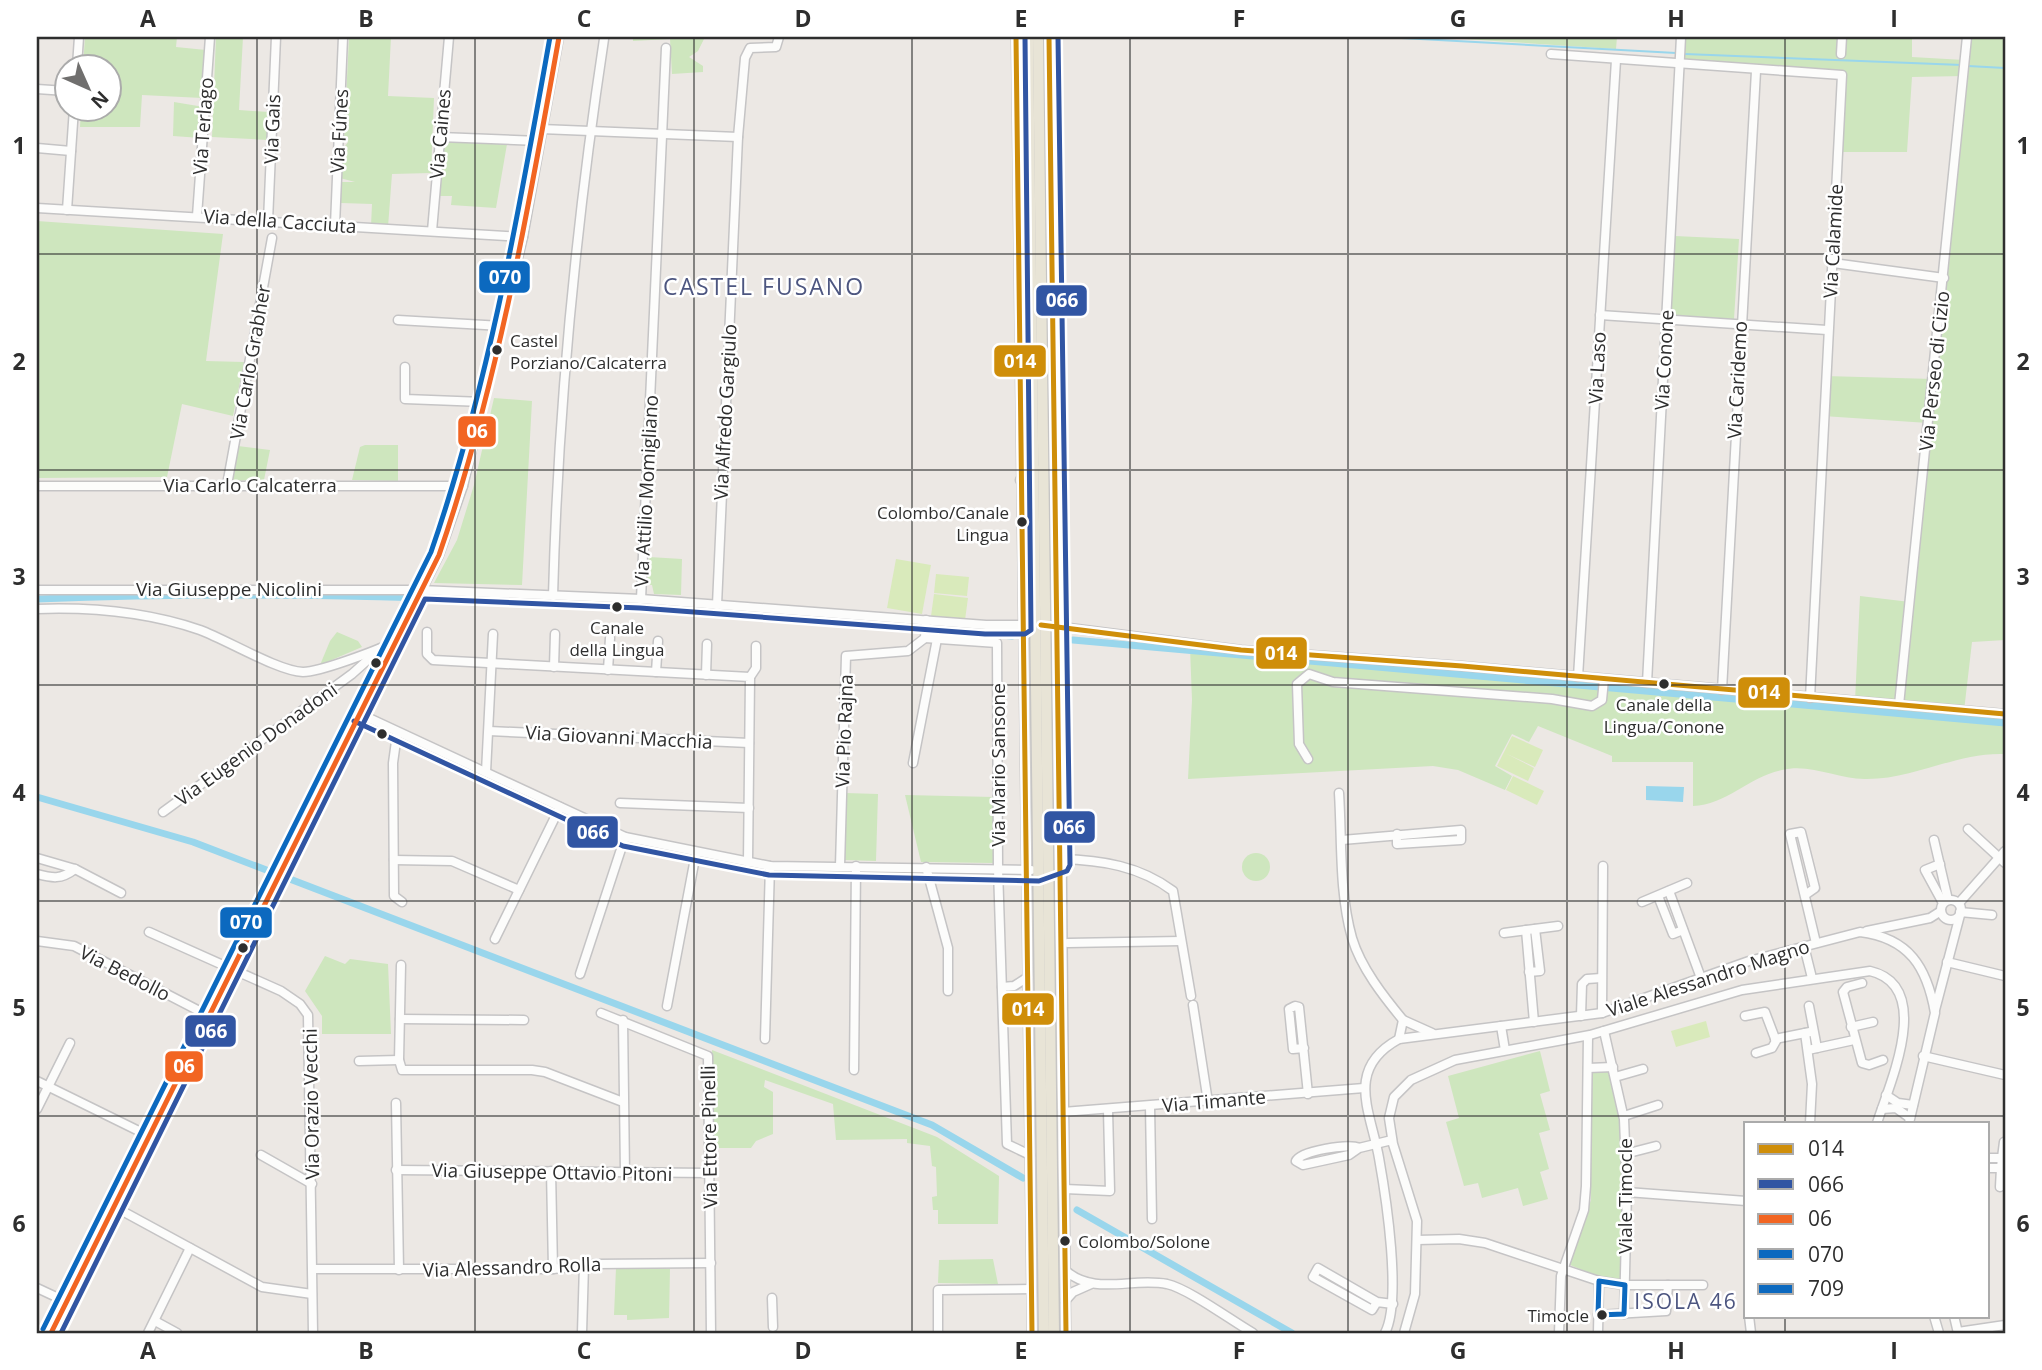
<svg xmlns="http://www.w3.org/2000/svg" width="2042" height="1370" viewBox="0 0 2042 1370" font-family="'Open Sans',sans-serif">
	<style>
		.green { fill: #cee6be }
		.pitch { fill: #d9eabb }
		.water { fill: #99d6ec }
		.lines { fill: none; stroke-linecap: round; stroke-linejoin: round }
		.stream { stroke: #99d6ec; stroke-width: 2 }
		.canal { stroke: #99d6ec; stroke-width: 7 }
		.minor-casing { stroke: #c5c4c5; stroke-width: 11 }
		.major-casing { stroke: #c6c5c4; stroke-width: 13 }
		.minor { stroke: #fcfcfb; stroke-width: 8 }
		.major { stroke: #e8e4d6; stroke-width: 10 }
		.bus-1-casing { stroke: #fff; stroke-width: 10 }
		.bus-2-casing { stroke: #fff; stroke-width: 10 }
		.bus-3-casing { stroke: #fff; stroke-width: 10 }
		.bus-4-casing { stroke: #fff; stroke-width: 10 }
		.bus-5-casing { stroke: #fff; stroke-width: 10 }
		.bus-1 { stroke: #cf8e09; stroke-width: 5 }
		.bus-2 { stroke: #3155a3; stroke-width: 5 }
		.bus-3 { stroke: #f26522; stroke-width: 5 }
		.bus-4 { stroke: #0c69bf; stroke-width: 5 }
		.bus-5 { stroke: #0c69bf; stroke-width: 5 }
		.grid { fill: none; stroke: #2e2e2e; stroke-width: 2; stroke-opacity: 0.55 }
		.bus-dot { fill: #2e2e2e; stroke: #fff; stroke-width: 2.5 }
		.labels { text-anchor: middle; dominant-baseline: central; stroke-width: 5; stroke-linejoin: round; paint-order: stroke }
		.bus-label { font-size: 17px; fill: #2e2e2e; stroke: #fff; text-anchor: start }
		.street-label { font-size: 19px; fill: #2e2e2e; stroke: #fff }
		.neighbourhood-label { font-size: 21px; letter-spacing: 2px; fill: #4d5680; stroke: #fff }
		.quarter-label { font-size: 23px; letter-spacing: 2px; fill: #4d5680; stroke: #fff }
		.line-badge { stroke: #fff; stroke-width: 2.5 }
		.badge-label { font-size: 19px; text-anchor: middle; font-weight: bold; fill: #fff }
		.neatline { fill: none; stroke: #2e2e2e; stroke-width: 2.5 }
		.grid-label { font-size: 23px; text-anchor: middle; font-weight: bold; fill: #2e2e2e }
	</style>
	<rect width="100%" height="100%" fill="#ece8e4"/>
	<g class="green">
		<path d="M85 37H177L176 47 206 50 202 98 142 95 140 127H80L81 109 108 108V66H83Z"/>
		<path d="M216 37H243L239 110 269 112 268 140 212 137Z"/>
		<path d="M349 37H391L388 96 434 98 431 173 392 174 388 227 371 226 372 204 341 203V182H355L340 178 343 149 348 142 344 141Z"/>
		<path d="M633 37H705L698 51 689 57 703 66V72L672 74 670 39 633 41Z"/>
		<path d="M1433 37H1617L1616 49Z"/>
		<path d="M1681 37H1912V57L1964 60 1967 37H2005V640L1972 642 1964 711 1855 701 1860 596 1910 602 1928 423 1823 416 1825 376 1933 379 1964 76 1912 77 1907 152H1838L1841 75 1679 65Z"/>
		<path d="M174 102 204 107 201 138 173 136Z"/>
		<path d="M444 141 507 144 496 208 451 205 452 196H439Z"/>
		<path d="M37 221 223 234 206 361 244 362 233 416 182 404 167 477 37 478Z"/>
		<path d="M1675 236 1739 239 1734 319 1671 315Z"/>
		<path d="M494 398 532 401 522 585 434 583 457 540 474 485Z"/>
		<path d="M365 445H398V481L352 480 360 447Z"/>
		<path d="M238 446 270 450 264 480 232 481Z"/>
		<path d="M649 557 682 559 681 595 654 594 652 585H647Z"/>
		<path d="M337 632 358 641 362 647 320 665 330 641Z"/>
		<path d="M1190 648 2005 718V754C1957 752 1915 779 1867 779 1838 780 1812 763 1782 770 1750 776 1726 805 1693 806V762H1612V756L1538 726 1529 742 1512 734 1495 766 1512 776 1505 790 1458 770 1433 766 1188 779 1192 700Z"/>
		<path d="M845 793 878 794 876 861 844 860Z"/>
		<path d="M905 795 994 797 993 863 921 862Z"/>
		<circle cx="1256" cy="867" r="14"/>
		<path d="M325 956 345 964 350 959 388 964 391 1034H322V1016L305 991Z"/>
		<path d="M712 1050 937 1137 999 1176 998 1224H938V1210H933L932 1197 937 1196 936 1167 932 1166 930 1146 907 1143V1139L836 1140 833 1104 765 1080 764 1087 773 1092V1134L756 1141 751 1148H714Z"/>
		<path d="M1540 1051 1550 1091 1540 1094 1550 1130 1539 1133 1549 1169 1540 1172 1548 1199 1523 1206 1518 1188 1482 1198 1478 1183 1464 1186 1446 1122 1459 1118 1448 1076Z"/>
		<path d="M1595 1071 1608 1072 1621 1118 1623 1279 1620 1282 1605 1280 1568 1264 1591 1200V1074Z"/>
		<path d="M993 1259 998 1284 938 1283 939 1260Z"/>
		<path d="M616 1268 670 1269 669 1318 627 1320V1315H614Z"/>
	</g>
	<g class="pitch">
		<path d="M896 559 931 565 922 614 887 608Z"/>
		<path d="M936 574 969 577 967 596 934 593Z"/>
		<path d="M934 594 968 598 965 620 931 616Z"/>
		<path d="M1512 736 1543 750 1535 767 1507 754 1534 768 1528 781 1497 766Z"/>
		<path d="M1513 776 1544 791 1537 805 1506 790Z"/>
		<path d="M1706 1021 1710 1037 1676 1047 1671 1031Z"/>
	</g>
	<path class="water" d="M1646 786 1684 787 1683 802 1646 800Z"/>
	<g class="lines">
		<g class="stream">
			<path d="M1383 37 1676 53"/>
			<path d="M1685 54 1962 65"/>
			<path d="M1968 66 2005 68"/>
		</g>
		<g class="canal">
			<path d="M37 599C362 586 688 607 1012 636"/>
			<path d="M1073 640 2005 723"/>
			<path d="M37 797 193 842 932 1125 1023 1178"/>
			<path d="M1077 1210 1292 1333"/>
		</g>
		<defs>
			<g id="minor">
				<path d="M1016 37 1032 1333"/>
				<path d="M1049 37 1061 777 1066 1333"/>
				<path d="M1551 54 1842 75 1810 698"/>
				<path d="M1841 54 1842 37"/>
				<path d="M77 66 79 37"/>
				<path d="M37 89 66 91"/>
				<path d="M541 129 738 137"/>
				<path d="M440 137 539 141"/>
				<path d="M37 148 71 151"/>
				<path d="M37 208 523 237"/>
				<path d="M67 210 74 108"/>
				<path d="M197 216 210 37"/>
				<path d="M268 221 276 37"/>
				<path d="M335 225 343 37"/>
				<path d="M432 231 449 37"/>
				<path d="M1833 263 1944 278"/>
				<path d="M1600 315 1827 330"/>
				<path d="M398 320 502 326"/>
				<path d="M405 367V399L483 402"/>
				<path d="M227 485 272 238"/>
				<path d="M37 486H463"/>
				<path d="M37 590H420L641 599 986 625H1046L1241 650 1462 666 2005 714"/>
				<path d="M553 596C558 409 576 224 604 39"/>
				<path d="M641 599 666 48"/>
				<path d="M717 605 738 137 745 58 750 48 776 47 779 37"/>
				<path d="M37 609C92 607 147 612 200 630 227 640 278 671 303 672 320 672 378 650 394 642"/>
				<path d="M427 632V654L433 660 750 677 748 862"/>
				<path d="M925 638 997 643 998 869 1007 1144 1030 1155"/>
				<path d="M554 667 555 634"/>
				<path d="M608 670 610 638"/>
				<path d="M656 672 658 641"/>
				<path d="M706 675 707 644"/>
				<path d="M750 677 756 668V646"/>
				<path d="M1578 677 1616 60"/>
				<path d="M1647 683 1681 37"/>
				<path d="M1722 690 1756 71"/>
				<path d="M1899 705 1967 37"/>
				<path d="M358 713 625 837 770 866 1031 870"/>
				<path d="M489 731 749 743"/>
				<path d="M397 734 393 763 394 896 402 902"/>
				<path d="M1308 759 1299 744 1297 684 1309 674 1333 682 1552 699 1592 706 1602 700 1604 679"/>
				<path d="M913 763 937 639"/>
				<path d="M486 772 493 634"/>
				<path d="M1339 793C1342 841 1339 892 1352 938 1361 968 1384 997 1403 1020"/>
				<path d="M620 803 749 808"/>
				<path d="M163 812 352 674 380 649"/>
				<path d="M1968 829 2005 863"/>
				<path d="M1342 840 1461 830V840L1397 844V834"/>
				<path d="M1934 840 1948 900"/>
				<path d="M37 858 75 869 121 893"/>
				<path d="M1061 859C1101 860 1140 866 1173 891L1191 996"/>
				<path d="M394 860 452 861 519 890"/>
				<path d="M1940 864 1925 870 1943 903"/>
				<path d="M840 866 846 656 908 651 925 638 926 620"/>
				<path d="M926 867 948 948V991"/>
				<path d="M37 874C52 878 61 880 75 869"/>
				<path d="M1669 891 1701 978"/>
				<path d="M1805 895 1815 888 1801 832 1790 834 1816 943"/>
				<path d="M1658 896 1673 934 1683 930"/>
				<circle cx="1951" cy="910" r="10"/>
				<path d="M1642 902 1687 883"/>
				<path d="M1959 903 2005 851"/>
				<path d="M1960 912 1992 915"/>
				<path d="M1526 930 1534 1022"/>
				<path d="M1867 931 1930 918 1941 911"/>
				<path d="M149 932 281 991 300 1004 308 1015 313 1333"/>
				<path d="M1504 933 1558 926"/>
				<path d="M495 939 560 807"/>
				<path d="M37 941 74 946 209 1016"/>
				<path d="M1068 943 1181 941"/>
				<path d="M1804 946 1812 978"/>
				<path d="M1947 962 2005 976"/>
				<path d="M401 965 399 1060 402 1070H532L545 1072 623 1102"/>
				<path d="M1529 972 1540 971 1535 929"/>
				<path d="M580 974 625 837"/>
				<path d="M1862 983 1847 987 1843 992 1862 1063 1869 1065 1883 1060"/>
				<path d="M1002 987 1014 986 1028 977"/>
				<path d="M1193 1005 1208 1102"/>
				<path d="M667 1006 696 853"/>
				<path d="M1809 1006 1817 1048"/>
				<path d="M1935 1010 1960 915"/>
				<path d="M601 1013 708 1056 711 1333"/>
				<path d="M1602 1013 1603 866"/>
				<path d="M1581 1016 1582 984 1587 979 1601 978"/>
				<path d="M1745 1016 1765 1012 1776 1041 1772 1048 1756 1053"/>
				<path d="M400 1019 524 1020"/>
				<path d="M623 1020 625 1174"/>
				<path d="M1501 1026 1505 1050"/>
				<path d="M1851 1027 1873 1022"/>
				<path d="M1604 1031 1624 1119 1627 1192 1624 1314"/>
				<path d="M1805 1033 1812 1084 1810 1123"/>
				<path d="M765 1039 770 866"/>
				<path d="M1399 1039 1403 1020 1432 1033"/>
				<path d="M1775 1039 1810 1032"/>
				<path d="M1304 1048 1293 1049 1289 1009 1295 1006 1299 1007 1308 1094"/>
				<path d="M1808 1050 1854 1040"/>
				<path d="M1923 1056 2005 1075"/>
				<path d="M359 1061 399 1060"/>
				<path d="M1588 1068 1613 1067"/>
				<path d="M854 1070 856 866"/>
				<path d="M1615 1077 1643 1069"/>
				<path d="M37 1081 149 1136"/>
				<path d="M1886 1095 1898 1103 1913 1105"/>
				<path d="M396 1103 399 1270"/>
				<path d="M1150 1106 1152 1219"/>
				<path d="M37 1109 70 1043"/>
				<path d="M1882 1109 1896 1108 1910 1118"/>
				<path d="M1063 1112 1364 1088"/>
				<path d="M1624 1116 1658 1105"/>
				<path d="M1359 1148C1349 1143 1300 1151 1296 1161L1303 1165 1349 1155 1359 1148 1392 1140"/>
				<path d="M1625 1154 1656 1146"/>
				<path d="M261 1155 312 1184"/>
				<path d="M1988 1158H2002L2001 1168H1988"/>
				<path d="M2002 1158 2004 1142"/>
				<path d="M396 1170 709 1173"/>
				<path d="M551 1171 553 1269"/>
				<path d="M2000 1187 2001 1168"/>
				<path d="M1065 1189 1110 1191 1108 1110"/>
				<path d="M1627 1192 1746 1201"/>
				<path d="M113 1206 262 1287 312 1294"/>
				<path d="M1417 1240 1459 1239 1485 1243 1599 1281"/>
				<path d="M313 1269H553L596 1264 711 1263"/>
				<path d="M1066 1271C1095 1296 1132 1277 1167 1284 1189 1289 1232 1321 1253 1333"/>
				<path d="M37 1288 67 1302"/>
				<path d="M772 1298 773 1327"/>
				<path d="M1065 1301 1073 1292 1091 1284"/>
				<path d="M1377 1302 1372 1310 1313 1277 1318 1268 1377 1302 1393 1304"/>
				<path d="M1598 1315 1666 1311 1668 1285"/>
				<path d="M1749 1316 1751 1333"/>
				<path d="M1934 1316 1939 1333"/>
				<path d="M1954 1316 1958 1333"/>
				<path d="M155 1321 177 1333"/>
				<path d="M1958 1332 2005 1325"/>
				<path d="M51 1333 439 555 463 486 523 237 559 37"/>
				<path d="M148 1333 190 1248"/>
				<path d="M582 1333 584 1265"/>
				<path d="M938 1333V1290L1032 1289"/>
				<path d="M1385 1333C1402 1300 1386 1197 1379 1158 1371 1112 1344 1069 1399 1039L1602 1013 1749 961 1860 932C1909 938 1927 967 1935 1013L1909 1123"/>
				<path d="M1404 1333 1415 1294 1417 1221 1393 1144 1389 1118 1394 1097 1411 1080 1455 1060 1590 1035 1742 990 1870 971C1935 986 1889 1085 1877 1123"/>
				<path d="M1559 1333 1561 1276 1584 1210 1586 1186 1588 1036"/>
				<path d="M1598 1333 1599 1281 1625 1285H1703"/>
			</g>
			<g id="major">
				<path d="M1028 37 1044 1333"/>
				<path d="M1038 37 1054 1333"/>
				<path d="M1021 480 1034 468"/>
			</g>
		</defs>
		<use href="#minor" class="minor-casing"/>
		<use href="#major" class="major-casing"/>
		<use href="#minor" class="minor"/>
		<use href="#major" class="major"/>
		<defs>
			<g id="bus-1">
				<path d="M1016 37 1032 1333"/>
				<path d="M1049 37 1066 1333"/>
				<path d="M1041 625 1241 650 1462 666 2005 714"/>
			</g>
			<g id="bus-2">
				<path d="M354 721 623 846 769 875 1039 881 1067 871 1070 865 1058 37"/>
				<path d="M61 1333 425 599 640 608 985 634H1025L1031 630 1025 37"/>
			</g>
			<path id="bus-3" d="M51 1333 439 555C497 388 528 211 559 37"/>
			<path id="bus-4" d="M43 1329 431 552C489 385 519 210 550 37"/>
			<path id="bus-5" d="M1599 1281 1625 1285 1624 1314 1598 1315Z"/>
		</defs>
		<use href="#bus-1" class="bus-1-casing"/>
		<use href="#bus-2" class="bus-2-casing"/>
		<use href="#bus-3" class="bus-3-casing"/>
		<use href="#bus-4" class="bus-4-casing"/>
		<use href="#bus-5" class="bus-5-casing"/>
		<use href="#bus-1" class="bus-1"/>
		<use href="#bus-2" class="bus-2"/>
		<use href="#bus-3" class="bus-3"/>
		<use href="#bus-4" class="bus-4"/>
		<use href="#bus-5" class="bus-5"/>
	</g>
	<path class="grid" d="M257 37V1333M475 37V1333M694 37V1333M912 37V1333M1130 37V1333M1348 37V1333M1567 37V1333M1785 37V1123M37 254H2005M37 470H2005M37 685H2005M37 901H2005M37 1116H2005M1785 1316V1333"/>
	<g class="bus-dot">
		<circle cx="497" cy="350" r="6"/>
		<circle cx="1022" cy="522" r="6"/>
		<circle cx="617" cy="607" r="6"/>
		<circle cx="376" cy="663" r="6"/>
		<circle cx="1664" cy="684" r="6"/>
		<circle cx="382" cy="734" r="6"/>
		<circle cx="243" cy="948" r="6"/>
		<circle cx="1065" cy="1241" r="6"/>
		<circle cx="1602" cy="1315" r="6"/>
	</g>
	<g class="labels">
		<g class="bus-label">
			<text x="510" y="340">Castel<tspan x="510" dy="22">Porziano/Calcaterra</tspan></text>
			<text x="1009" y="512" text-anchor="end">Colombo/Canale<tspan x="1009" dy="22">Lingua</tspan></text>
			<text x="617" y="627" text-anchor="middle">Canale<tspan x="617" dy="22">della Lingua</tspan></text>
			<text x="1664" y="704" text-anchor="middle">Canale della<tspan x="1664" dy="22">Lingua/Conone</tspan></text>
			<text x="1078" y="1241">Colombo/Solone</text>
			<text x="1589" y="1315" text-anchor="end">Timocle</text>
		</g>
		<g class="street-label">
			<text transform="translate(203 126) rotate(-86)">Via Terlago</text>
			<text transform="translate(272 129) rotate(-88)">Via Gais</text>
			<text transform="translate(339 131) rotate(-87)">Via Fúnes</text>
			<text transform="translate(440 134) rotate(-85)">Via Caines</text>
			<text transform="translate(280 221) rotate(4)">Via della Cacciuta</text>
			<text transform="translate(1833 241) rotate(-87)">Via Calamide</text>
			<text transform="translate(1664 360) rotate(-87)">Via Conone</text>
			<text transform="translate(250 362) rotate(-80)">Via Carlo Grabher</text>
			<text transform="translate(1597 368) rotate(-87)">Via Laso</text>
			<text transform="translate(1934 371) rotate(-84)">Via Perseo di Cizio</text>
			<text transform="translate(1737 380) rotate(-87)">Via Caridemo</text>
			<text transform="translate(725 412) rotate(-87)">Via Alfredo Gargiulo</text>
			<text x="250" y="485">Via Carlo Calcaterra</text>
			<text transform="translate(646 491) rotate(-87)">Via Attilio Momigliano</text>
			<text x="229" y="589">Via Giuseppe Nicolini</text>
			<text transform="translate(844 731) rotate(-88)">Via Pio Rajna</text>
			<text transform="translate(619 737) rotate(3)">Via Giovanni Macchia</text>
			<text transform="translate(256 744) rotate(-36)">Via Eugenio Donadoni</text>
			<text transform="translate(998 765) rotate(-90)">Via Mario Sansone</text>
			<text transform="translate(125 973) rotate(27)">Via Bedollo</text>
			<text transform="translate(1708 978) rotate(-18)">Viale Alessandro Magno</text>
			<text transform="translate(1214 1101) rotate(-5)">Via Timante</text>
			<text transform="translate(311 1104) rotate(-91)">Via Orazio Vecchi</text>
			<text transform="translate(709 1137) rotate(-91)">Via Ettore Pinelli</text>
			<text transform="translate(552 1172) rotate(1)">Via Giuseppe Ottavio Pitoni</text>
			<text transform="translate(1625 1196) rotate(-90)">Viale Timocle</text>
			<text transform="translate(512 1267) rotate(-2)">Via Alessandro Rolla</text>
		</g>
		<g class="neighbourhood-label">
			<text x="1686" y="1301">ISOLA 46</text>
		</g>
		<g class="quarter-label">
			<text x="764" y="286">CASTEL FUSANO</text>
		</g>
	</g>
	<g class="line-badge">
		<rect x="478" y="260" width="53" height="34" rx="7" fill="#0c69bf"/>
		<rect x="1035" y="284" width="53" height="33" rx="7" fill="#3155a3"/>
		<rect x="993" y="344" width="54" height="34" rx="7" fill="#cf8e09"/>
		<rect x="457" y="415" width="40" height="33" rx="7" fill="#f26522"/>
		<rect x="1255" y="636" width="53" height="34" rx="7" fill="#cf8e09"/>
		<rect x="1737" y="676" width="54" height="33" rx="7" fill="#cf8e09"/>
		<rect x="1043" y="810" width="53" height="34" rx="7" fill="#3155a3"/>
		<rect x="566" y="815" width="53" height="34" rx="7" fill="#3155a3"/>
		<rect x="219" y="906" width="54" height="33" rx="7" fill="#0c69bf"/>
		<rect x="1001" y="992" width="54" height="34" rx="7" fill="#cf8e09"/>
		<rect x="184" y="1014" width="53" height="34" rx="7" fill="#3155a3"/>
		<rect x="164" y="1050" width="40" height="33" rx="7" fill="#f26522"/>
	</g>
	<g class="badge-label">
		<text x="505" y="284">070</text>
		<text x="1062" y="307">066</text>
		<text x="1020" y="368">014</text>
		<text x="477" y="438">06</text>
		<text x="1281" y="660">014</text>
		<text x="1764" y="699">014</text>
		<text x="1069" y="834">066</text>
		<text x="593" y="839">066</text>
		<text x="246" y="929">070</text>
		<text x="1028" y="1016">014</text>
		<text x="211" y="1038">066</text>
		<text x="184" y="1073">06</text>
	</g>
	<rect width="2042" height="1370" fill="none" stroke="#ffffff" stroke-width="77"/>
	<rect x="1744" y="1122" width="245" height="196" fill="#ffffff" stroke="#ababab" stroke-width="2"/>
	<rect x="1758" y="1144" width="35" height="10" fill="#cf8e09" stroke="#ababab" stroke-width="2"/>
	<text x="1808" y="1156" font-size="21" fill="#2e2e2e">014</text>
	<rect x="1758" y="1179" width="35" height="10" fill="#3155a3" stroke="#ababab" stroke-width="2"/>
	<text x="1808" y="1192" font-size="21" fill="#2e2e2e">066</text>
	<rect x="1758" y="1214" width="35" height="10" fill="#f26522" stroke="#ababab" stroke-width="2"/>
	<text x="1808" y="1226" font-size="21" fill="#2e2e2e">06</text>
	<rect x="1758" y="1249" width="35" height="10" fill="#0c69bf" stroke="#ababab" stroke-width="2"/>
	<text x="1808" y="1262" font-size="21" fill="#2e2e2e">070</text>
	<rect x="1758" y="1284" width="35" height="10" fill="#0c69bf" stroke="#ababab" stroke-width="2"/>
	<text x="1808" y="1296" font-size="21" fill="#2e2e2e">709</text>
	<g transform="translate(88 88) rotate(135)"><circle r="33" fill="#ffffff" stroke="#ababab" stroke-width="2"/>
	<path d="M0-5L12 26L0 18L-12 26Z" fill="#706f6e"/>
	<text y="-10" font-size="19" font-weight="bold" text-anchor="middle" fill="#2e2e2e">N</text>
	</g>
	<rect x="38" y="38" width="1966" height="1294" class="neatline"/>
	<g class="grid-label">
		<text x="148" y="27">A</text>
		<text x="366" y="27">B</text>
		<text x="584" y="27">C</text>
		<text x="803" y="27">D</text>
		<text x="1021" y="27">E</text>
		<text x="1239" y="27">F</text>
		<text x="1458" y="27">G</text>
		<text x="1676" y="27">H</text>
		<text x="1894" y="27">I</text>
		<text x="19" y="154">1</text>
		<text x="2023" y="154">1</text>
		<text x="19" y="370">2</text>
		<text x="2023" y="370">2</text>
		<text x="19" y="585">3</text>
		<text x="2023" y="585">3</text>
		<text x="19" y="801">4</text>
		<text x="2023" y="801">4</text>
		<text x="19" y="1016">5</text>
		<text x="2023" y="1016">5</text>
		<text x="19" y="1232">6</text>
		<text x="2023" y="1232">6</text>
		<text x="148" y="1359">A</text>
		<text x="366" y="1359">B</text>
		<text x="584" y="1359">C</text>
		<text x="803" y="1359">D</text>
		<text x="1021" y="1359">E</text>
		<text x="1239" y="1359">F</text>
		<text x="1458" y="1359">G</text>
		<text x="1676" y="1359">H</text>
		<text x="1894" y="1359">I</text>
	</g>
</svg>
